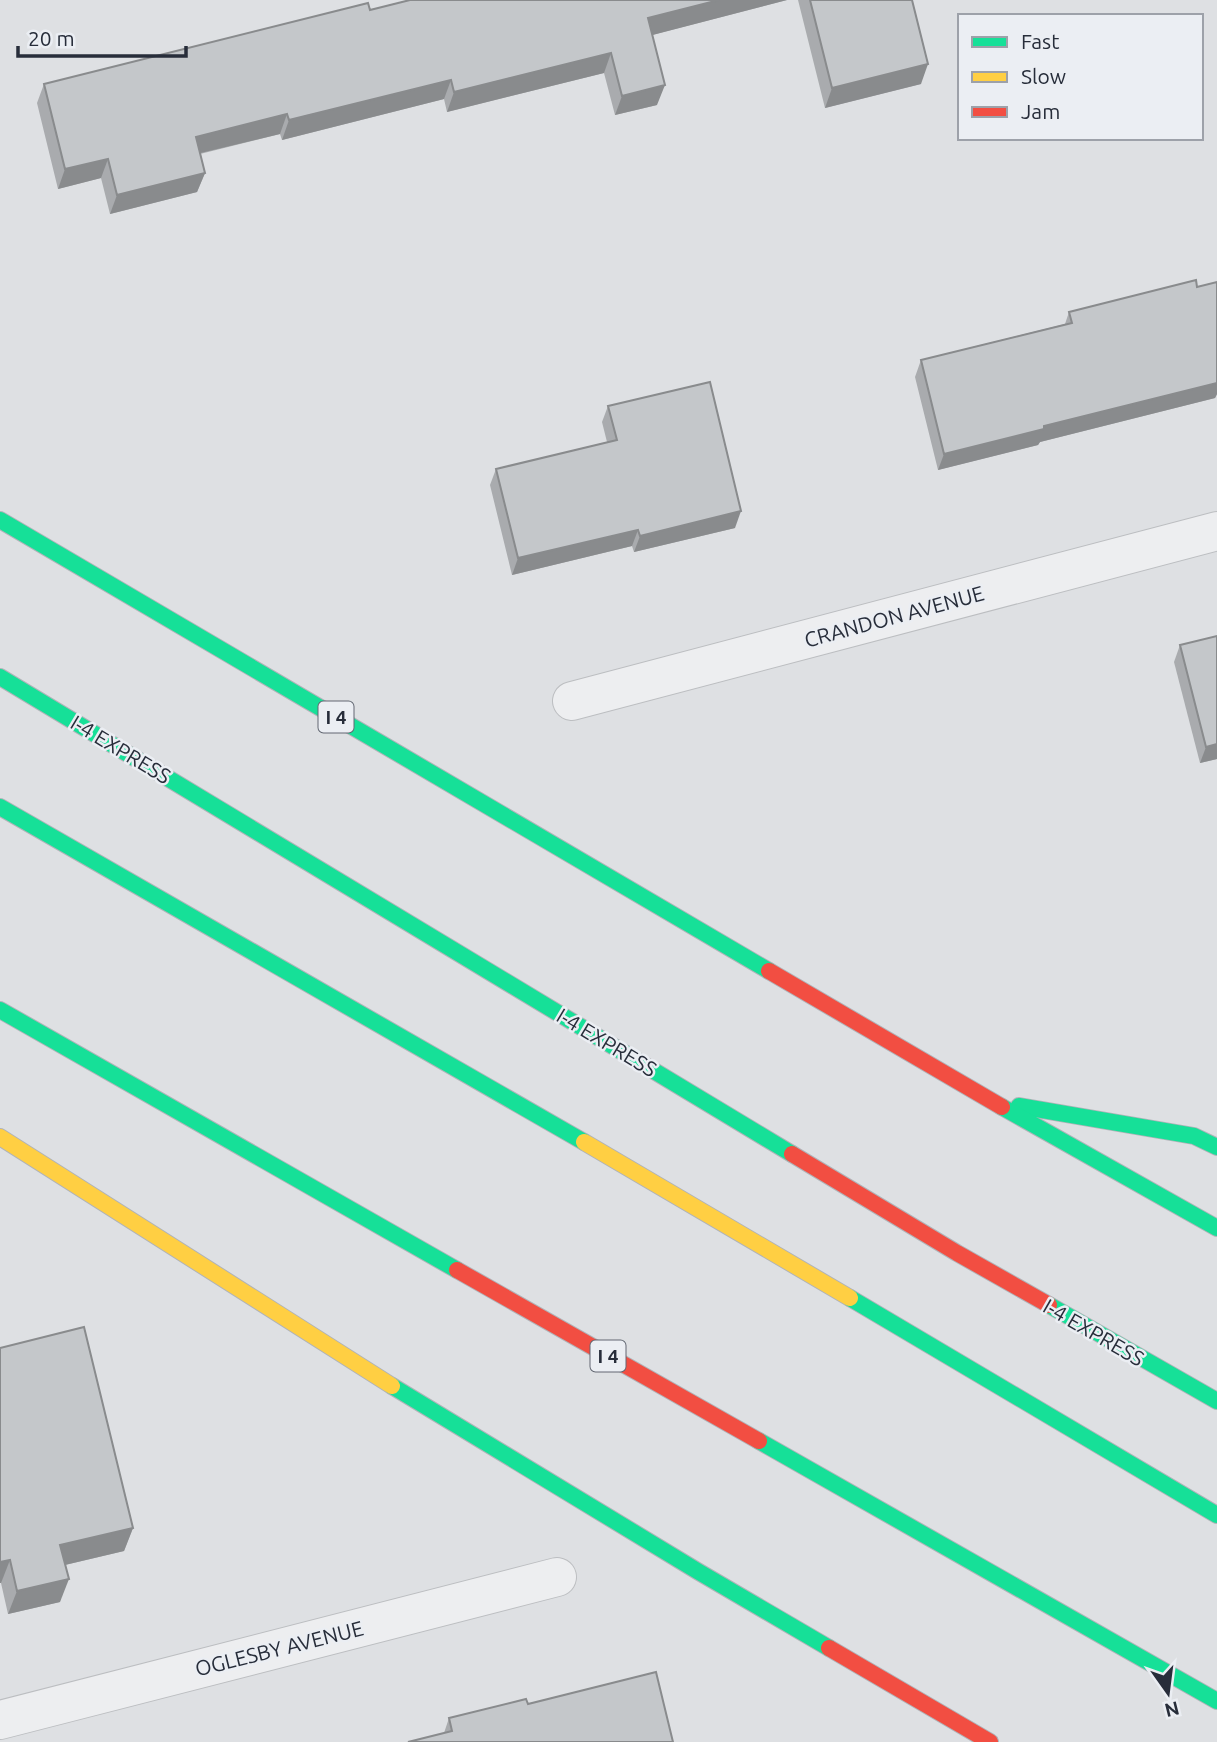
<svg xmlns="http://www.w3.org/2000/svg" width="1217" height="1742" viewBox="0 0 1217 1742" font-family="Ubuntu,sans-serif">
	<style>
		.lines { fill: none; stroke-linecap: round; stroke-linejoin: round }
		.street-casing { stroke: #bcbec1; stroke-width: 40 }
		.fast-casing { stroke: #b0b3b8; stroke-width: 18 }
		.slow-casing { stroke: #b0b3b8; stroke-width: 18 }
		.jam-casing { stroke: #b0b3b8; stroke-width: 18 }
		.street { stroke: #edeef0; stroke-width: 38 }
		.fast { stroke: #16e098; stroke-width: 16 }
		.slow { stroke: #ffcf43; stroke-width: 16 }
		.jam { stroke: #f24e42; stroke-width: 16 }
		.wall { fill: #a9abae }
		.shaded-wall { fill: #898b8d }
		.building { fill: #c4c7ca; stroke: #898b8d; stroke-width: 2 }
		.labels { text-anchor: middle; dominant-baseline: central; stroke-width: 5; stroke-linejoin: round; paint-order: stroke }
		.shield { fill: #ebeef3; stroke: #626772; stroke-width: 2 }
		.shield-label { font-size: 19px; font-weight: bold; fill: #272d3a }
		.street-label { font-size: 21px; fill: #272d3a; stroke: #ebeef3 }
	</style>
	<rect width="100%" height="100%" fill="#dee0e3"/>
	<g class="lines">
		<defs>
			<g id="street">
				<path d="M572 701 1217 531"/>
				<path d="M0 1720 557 1577"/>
			</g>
			<g id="fast">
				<path d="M0 520 769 971"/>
				<path d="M0 677 792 1154"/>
				<path d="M0 807 584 1142"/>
				<path d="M0 1010 457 1270"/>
				<path d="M1019 1106 1194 1136 1217 1147"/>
				<path d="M1002 1107 1217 1228"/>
				<path d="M850 1298 1217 1515"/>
				<path d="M1049 1305 1217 1401"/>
				<path d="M392 1386 699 1572 829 1648"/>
				<path d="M759 1441 1217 1701"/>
			</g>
			<g id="slow">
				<path d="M0 1137 392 1386"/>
				<path d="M584 1142 850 1298"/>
			</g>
			<g id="jam">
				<path d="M769 971 1002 1107"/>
				<path d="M792 1154 957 1253 1049 1305"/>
				<path d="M457 1270 759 1441"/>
				<path d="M829 1648 990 1742"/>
			</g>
		</defs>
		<use href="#street" class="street-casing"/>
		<use href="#fast" class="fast-casing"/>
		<use href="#slow" class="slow-casing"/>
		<use href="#jam" class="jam-casing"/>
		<use href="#street" class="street"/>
		<use href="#fast" class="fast"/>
		<use href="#slow" class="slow"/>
		<use href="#jam" class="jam"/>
	</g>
	<g class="wall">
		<path d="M787 0 652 35 657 105 615 115 604 73 447 112 444 99 282 140 280 134 200 154 205 173 197 192 110 214 101 178 58 189 37 103 44 84 370 10Z"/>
		<path d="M798 0H912L921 84 825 108Z"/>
		<path d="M1217 282V394L1215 398 1040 442 1038 445 938 470 915 377 921 360 1065 324 1069 312 1197 287Z"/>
		<path d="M608 406 735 528 634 552 632 546 512 575 490 485 496 469 607 442 602 422Z"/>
		<path d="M1217 636V759L1200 763 1174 662 1180 645Z"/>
		<path d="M0 1348 133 1528 124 1551 65 1565 60 1602 8 1614 1 1583H0Z"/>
		<path d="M528 1704 673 1742 444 1733 449 1718Z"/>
	</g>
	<g class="shaded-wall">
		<path d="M719 0H787L641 38 648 18Z"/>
		<path d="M611 53 604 73 447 112 454 92Z"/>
		<path d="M928 64 921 84 825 108 832 88Z"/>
		<path d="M451 80 444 99 282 140 289 120Z"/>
		<path d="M665 85 657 105 615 115 622 96Z"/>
		<path d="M287 114 280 134 188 156 196 137Z"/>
		<path d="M108 159 101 178 58 189 65 169Z"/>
		<path d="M205 173 197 192 110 214 117 195Z"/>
		<path d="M1217 375V394L1215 398 1040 442 1038 445 938 470 944 454 1044 426Z"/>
		<path d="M741 511 735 528 634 552 640 536Z"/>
		<path d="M638 530 632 546 512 575 518 558Z"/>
		<path d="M1217 744V759L1200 763 1206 747Z"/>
		<path d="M133 1528 124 1551 52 1568 60 1545Z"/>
		<path d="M10 1560 1 1583H0V1562Z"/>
		<path d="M69 1579 60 1602 8 1614 17 1591Z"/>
	</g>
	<g class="building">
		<path d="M410 0H719L648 18 665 85 622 96 611 53 454 92 451 80 289 120 287 114 196 137 205 173 117 195 108 159 65 169 44 84 368 3 370 10Z"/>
		<path d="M810 0H912L928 64 832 88Z"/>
		<path d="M1196 280 1197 287 1217 282V383L1044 426V429L944 454 921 360 1072 323 1069 312Z"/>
		<path d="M710 382 741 511 640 536 638 530 518 558 496 469 617 440 608 406Z"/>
		<path d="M1217 636V744L1206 747 1180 645Z"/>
		<path d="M84 1327 133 1528 60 1545 69 1579 17 1591 10 1560 0 1562V1348Z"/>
		<path d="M656 1672 673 1742H408L452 1731 449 1718 526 1699 528 1704Z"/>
	</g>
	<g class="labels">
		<g class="shield">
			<rect x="318.5" y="701.5" width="35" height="31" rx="5"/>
			<rect x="590.5" y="1340.5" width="35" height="31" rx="5"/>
		</g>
		<g class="shield-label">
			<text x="336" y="717">I 4</text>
			<text x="608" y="1356">I 4</text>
		</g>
		<g class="street-label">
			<text transform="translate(894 616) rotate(-15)">CRANDON AVENUE</text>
			<text transform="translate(121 749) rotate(31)">I-4 EXPRESS</text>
			<text transform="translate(607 1042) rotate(31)">I-4 EXPRESS</text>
			<text transform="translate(1094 1332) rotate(30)">I-4 EXPRESS</text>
			<text transform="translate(279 1648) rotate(-14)">OGLESBY AVENUE</text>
		</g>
	</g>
	<rect x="958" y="14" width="245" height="126" fill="#ebeef3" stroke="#9da1a9" stroke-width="2"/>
	<rect x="972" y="37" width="35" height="10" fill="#16e098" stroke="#9da1a9" stroke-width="2"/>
	<text x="1021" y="49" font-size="21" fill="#272d3a">Fast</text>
	<rect x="972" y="72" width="35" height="10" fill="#ffcf43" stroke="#9da1a9" stroke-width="2"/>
	<text x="1021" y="84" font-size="21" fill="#272d3a">Slow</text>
	<rect x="972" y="107" width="35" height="10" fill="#f24e42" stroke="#9da1a9" stroke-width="2"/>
	<text x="1021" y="119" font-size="21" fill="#272d3a">Jam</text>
	<g transform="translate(1168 1693) rotate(166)" stroke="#ebeef3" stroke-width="5" paint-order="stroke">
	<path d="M0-5L12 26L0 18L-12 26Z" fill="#272d3a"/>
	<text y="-10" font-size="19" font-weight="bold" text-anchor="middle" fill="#272d3a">N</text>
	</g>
	<path d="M18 46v10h168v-10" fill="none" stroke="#272d3a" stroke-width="3.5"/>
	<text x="28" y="46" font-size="21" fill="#272d3a" stroke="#ebeef3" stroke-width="5" paint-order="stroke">20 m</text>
</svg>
